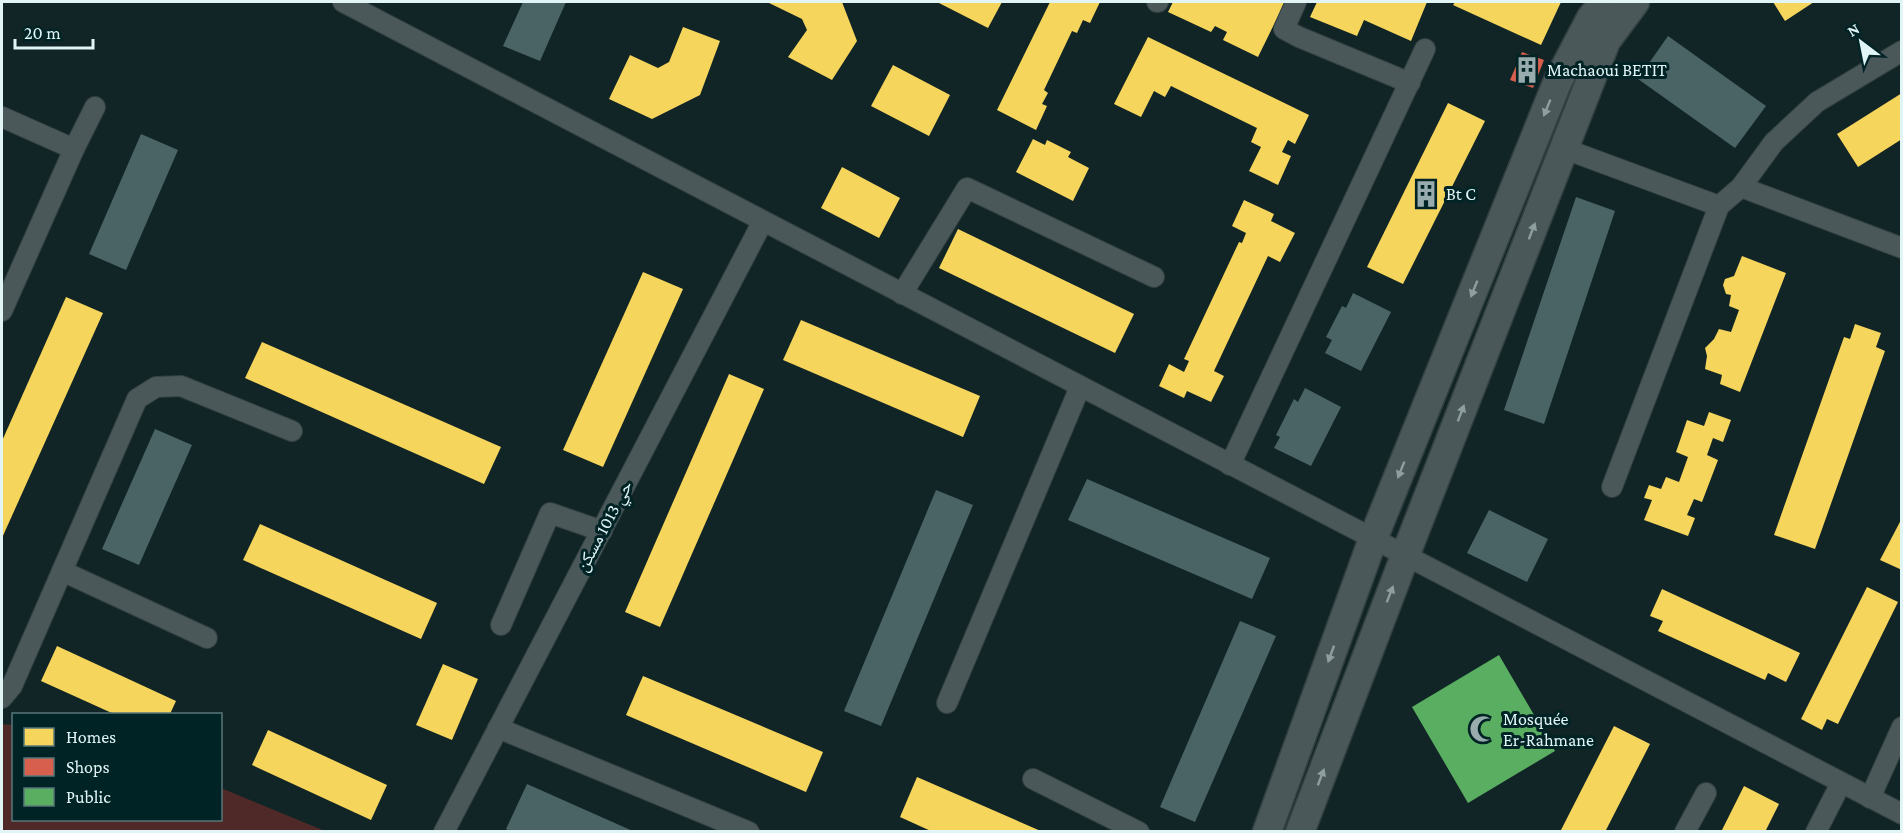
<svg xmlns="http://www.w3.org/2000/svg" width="1903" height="833" viewBox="0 0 1903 833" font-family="'Crimson Pro','Noto Naskh Arabic',serif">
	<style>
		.green { fill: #4f2927 }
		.homes { fill: #f6d55c }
		.shops { fill: #d6604d }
		.public { fill: #5aae61 }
		.building { fill: #4a6465 }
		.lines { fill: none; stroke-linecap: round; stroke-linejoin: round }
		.street-casing { stroke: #334041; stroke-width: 22 }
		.secondary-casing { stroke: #334041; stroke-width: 31 }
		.street { stroke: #4b5859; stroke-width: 20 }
		.secondary { stroke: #4b5859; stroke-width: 28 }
		.oneway { fill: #8f9fa0 }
		.labels { text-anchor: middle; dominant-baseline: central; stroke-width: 6; stroke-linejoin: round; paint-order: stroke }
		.poi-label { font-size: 18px; fill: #e2f5f6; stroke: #002325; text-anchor: start }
		.street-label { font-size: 18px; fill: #e2f5f6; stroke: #002325 }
	</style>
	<rect width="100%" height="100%" fill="#112526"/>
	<path class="green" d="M2 724 13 725 14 820H220L221 788 325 831H2Z"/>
	<g class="homes">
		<path d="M767 2H842L857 41 832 80 788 57 807 30 802 19Z"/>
		<path d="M937 2H1002L988 28Z"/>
		<path d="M1050 2H1100L1090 23 1083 20 1077 33 1072 31 1044 90 1048 93 1042 104 1047 106 1036 130 997 110Z"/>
		<path d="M1173 2H1285L1258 57 1223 40 1227 32 1215 26 1211 32 1168 12Z"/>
		<path d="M1317 2H1427L1411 41 1364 20 1357 36 1310 17Z"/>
		<path d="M1455 2H1561L1541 45 1453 5Z"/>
		<path d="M1773 2H1814L1785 21Z"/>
		<path d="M683 27 720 41 700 95 652 119 609 99 630 55 658 68 669 62Z"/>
		<path d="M1148 37 1309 115 1295 144 1288 140 1282 152 1291 156 1278 185 1249 171 1261 147 1251 142 1257 128 1171 86 1165 97 1154 91 1141 117 1114 104Z"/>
		<path d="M893 65 950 95 929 136 871 106Z"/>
		<path d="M1902 93V139L1858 167 1837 134Z"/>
		<path d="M1448 103 1485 121 1403 284 1367 267Z"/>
		<path d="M1033 139 1045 145 1047 140 1071 152 1068 157 1089 168 1073 201 1016 172Z"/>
		<path d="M842 167 900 198 879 238 821 208Z"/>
		<path d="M1244 200 1274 214 1271 221 1295 233 1280 262 1268 256 1214 371 1224 376 1211 402 1187 391 1184 398 1159 386 1169 364 1184 372 1189 361 1184 359 1239 242 1242 243 1246 233 1232 226Z"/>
		<path d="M958 229 1134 314 1115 353 939 268Z"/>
		<path d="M1742 256 1786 273 1740 392 1720 384 1722 375 1705 369 1707 356 1705 348 1714 339 1719 329 1731 332 1739 310 1729 306 1731 295 1726 294 1723 285 1725 279 1734 276Z"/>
		<path d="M643 272 683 289 603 467 563 450Z"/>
		<path d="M66 297 103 313 2 538V441Z"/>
		<path d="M801 320 980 396 963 437 783 360Z"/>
		<path d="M1855 324 1881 333 1876 347 1885 351 1815 549 1774 535 1844 337 1850 339Z"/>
		<path d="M262 342 501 447 484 484 245 378Z"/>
		<path d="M729 374 764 389 660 627 625 612Z"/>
		<path d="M1709 412 1731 420 1723 442 1713 438 1707 455 1718 460 1702 502 1694 499 1687 515 1695 518 1688 536 1644 520 1652 500 1644 498 1649 485 1661 489 1666 477 1679 482 1688 457 1676 452 1687 420 1704 426Z"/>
		<path d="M1902 518V570L1880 560Z"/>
		<path d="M260 524 437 603 421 639 243 560Z"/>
		<path d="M1867 587 1898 602 1838 724 1827 719 1822 730 1801 719Z"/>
		<path d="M1662 589 1800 653 1786 682 1768 673 1765 680 1658 631 1663 621 1650 616Z"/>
		<path d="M57 646 176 701 170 714H114L41 681Z"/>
		<path d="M443 664 478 679 452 740 416 725Z"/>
		<path d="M643 676 823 752 806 792 626 715Z"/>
		<path d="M1614 726 1650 744 1605 832H1560Z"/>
		<path d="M268 730 387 785 371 820 252 765Z"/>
		<path d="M917 777 1043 832H933L900 817Z"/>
		<path d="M1744 786 1779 804 1765 832H1721Z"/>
	</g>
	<path class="shops" d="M1522 52 1544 60 1533 88 1510 80Z"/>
	<path class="public" d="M1499 655 1555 751 1468 803 1412 707Z"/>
	<g class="building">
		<path d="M523 2H566L540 61 503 46Z"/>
		<path d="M1668 36 1766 106 1735 148 1638 79Z"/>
		<path d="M141 134 178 150 126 270 89 254Z"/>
		<path d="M1576 197 1615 211 1544 424 1504 410Z"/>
		<path d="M1353 293 1391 312 1361 371 1325 353 1332 340 1326 337 1342 306 1346 308Z"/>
		<path d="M1305 388 1341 407 1311 466 1274 448 1280 437 1276 435 1294 399 1298 402Z"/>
		<path d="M155 429 192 445 139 565 102 549Z"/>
		<path d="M1087 479 1270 558 1252 599 1068 520Z"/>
		<path d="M936 490 973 505 881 726 844 711Z"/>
		<path d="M1489 510 1548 539 1527 582 1467 553Z"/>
		<path d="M1240 621 1276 636 1195 822 1160 807Z"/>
		<path d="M527 784 635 832H511L506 829Z"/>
	</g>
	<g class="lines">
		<defs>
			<g id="street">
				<path d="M343 2 1902 814"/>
				<path d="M1157 2H1158"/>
				<path d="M1296 2 1284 29 1299 37 1410 83"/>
				<path d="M2 117 74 149 2 311"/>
				<path d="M74 149 95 107"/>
				<path d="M1565 149 1719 206 1741 187 1902 248"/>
				<path d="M1741 187 1774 142 1817 102 1902 51"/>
				<path d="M902 294 967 188 1154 277"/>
				<path d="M1230 465 1425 49"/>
				<path d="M1612 487 1719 206"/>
				<path d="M62 571 207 638"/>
				<path d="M501 625 550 513 602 531"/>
				<path d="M2 698 12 686 137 399 156 387 181 386 292 431"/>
				<path d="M947 703 1080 387"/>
				<path d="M498 728 749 832"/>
				<path d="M1033 779 1139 832"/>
				<path d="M1870 798 1902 727"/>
				<path d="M444 832 763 221"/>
				<path d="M1685 832 1706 793"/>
				<path d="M1816 832 1841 783"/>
			</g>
			<g id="secondary">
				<path d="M1267 832 1373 539 1557 83 1591 18 1604 2"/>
				<path d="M1300 832 1405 556 1606 41 1635 2"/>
			</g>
		</defs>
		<use href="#street" class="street-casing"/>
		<use href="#secondary" class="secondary-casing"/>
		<use href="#street" class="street"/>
		<use href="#secondary" class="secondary"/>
	</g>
	<defs><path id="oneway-solid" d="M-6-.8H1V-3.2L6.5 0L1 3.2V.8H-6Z" transform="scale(1.5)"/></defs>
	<g class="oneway">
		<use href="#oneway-solid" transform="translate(1547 108) rotate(112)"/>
		<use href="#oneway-solid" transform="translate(1532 231) rotate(-69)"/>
		<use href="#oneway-solid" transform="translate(1474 289) rotate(112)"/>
		<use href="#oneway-solid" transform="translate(1461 413) rotate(-69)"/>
		<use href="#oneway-solid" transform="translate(1401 470) rotate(112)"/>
		<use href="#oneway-solid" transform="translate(1390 594) rotate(-69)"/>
		<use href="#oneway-solid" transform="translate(1331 654) rotate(110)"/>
		<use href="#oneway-solid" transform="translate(1321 777) rotate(-69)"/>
	</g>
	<defs>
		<symbol id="building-bare" viewBox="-9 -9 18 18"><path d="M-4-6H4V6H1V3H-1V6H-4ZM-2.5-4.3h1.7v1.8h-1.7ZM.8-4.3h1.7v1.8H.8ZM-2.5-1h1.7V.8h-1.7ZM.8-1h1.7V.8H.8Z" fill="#99acad" stroke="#002325" stroke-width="2.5" paint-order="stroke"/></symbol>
		<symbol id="mosque-bare" viewBox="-9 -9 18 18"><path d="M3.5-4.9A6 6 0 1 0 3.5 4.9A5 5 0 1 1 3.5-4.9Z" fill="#99acad" stroke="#002325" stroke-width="2.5" paint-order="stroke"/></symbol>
	</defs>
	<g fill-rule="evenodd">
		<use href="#building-bare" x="1508" y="51" width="38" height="38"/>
		<use href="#building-bare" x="1407" y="175" width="38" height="38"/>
		<use href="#mosque-bare" x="1464" y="710" width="38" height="38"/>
	</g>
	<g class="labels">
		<g class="poi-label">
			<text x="1547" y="70">Machaoui BETIT</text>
			<text x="1446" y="194">Bt C</text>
			<text x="1503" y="719">Mosquée<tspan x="1503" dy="21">Er-Rahmane</tspan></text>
		</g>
		<g class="street-label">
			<text transform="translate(604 526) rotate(-62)">حي 1013 مسكن</text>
		</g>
	</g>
	<rect width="1903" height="833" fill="none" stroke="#e2f5f6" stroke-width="6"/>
	<rect x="12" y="713" width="210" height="108" fill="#002325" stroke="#5a7779" stroke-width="1.5"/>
	<rect x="24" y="728" width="30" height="18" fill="#f6d55c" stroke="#5a7779" stroke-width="1.5"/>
	<text x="66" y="743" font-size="18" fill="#e2f5f6">Homes</text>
	<rect x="24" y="758" width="30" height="18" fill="#d6604d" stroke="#5a7779" stroke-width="1.5"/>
	<text x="66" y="773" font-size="18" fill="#e2f5f6">Shops</text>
	<rect x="24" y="788" width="30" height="18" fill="#5aae61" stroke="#5a7779" stroke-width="1.5"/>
	<text x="66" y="803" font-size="18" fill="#e2f5f6">Public</text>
	<g transform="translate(1861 42) rotate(328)" stroke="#002325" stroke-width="4.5" paint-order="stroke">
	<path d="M0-4.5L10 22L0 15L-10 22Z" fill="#e2f5f6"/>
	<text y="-9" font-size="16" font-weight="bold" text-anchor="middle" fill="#e2f5f6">N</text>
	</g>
	<path d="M15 39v9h78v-9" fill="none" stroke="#e2f5f6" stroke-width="3"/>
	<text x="24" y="39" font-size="18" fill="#e2f5f6" stroke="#002325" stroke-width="4.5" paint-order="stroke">20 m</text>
</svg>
